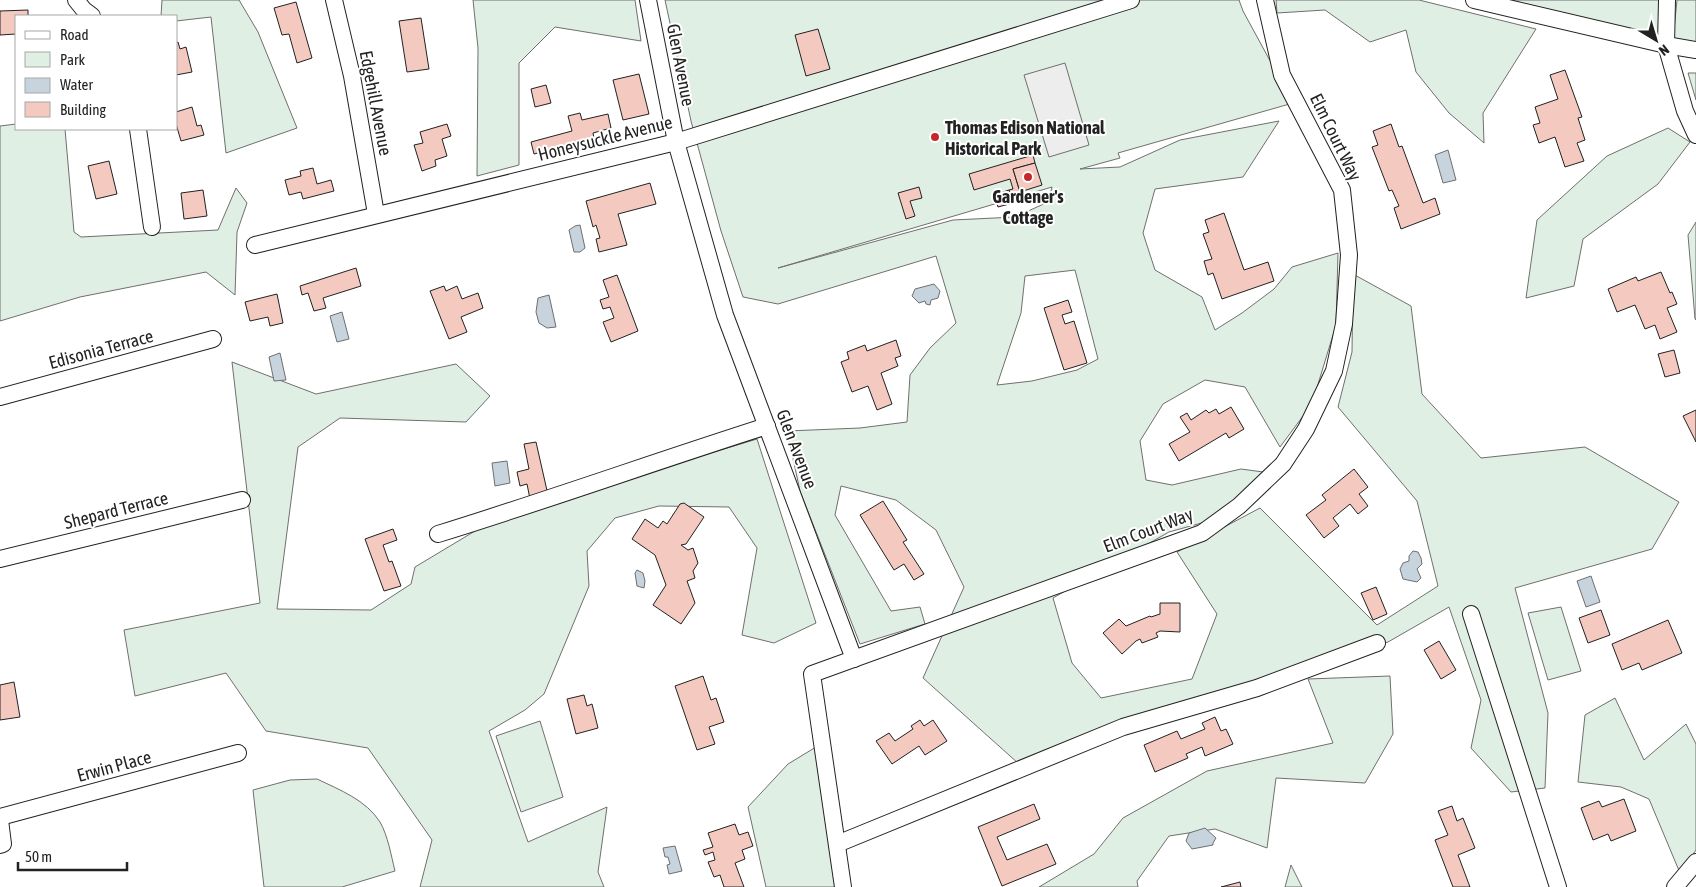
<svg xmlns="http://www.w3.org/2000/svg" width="1696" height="887" viewBox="0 0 1696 887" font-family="'Asap Condensed',sans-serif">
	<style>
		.green { fill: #e0efe3; stroke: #6f6f6f; fill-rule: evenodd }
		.parking { fill: #ededed; stroke: #6f6f6f }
		.water { fill: #c7d3dd; stroke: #6f6f6f }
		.building { fill: #f3c9c0; stroke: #222 }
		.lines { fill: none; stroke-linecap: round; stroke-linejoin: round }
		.minor-casing { stroke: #222; stroke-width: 18 }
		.minor { stroke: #fff; stroke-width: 16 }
		.poi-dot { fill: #c62828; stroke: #fff; stroke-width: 2 }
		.labels { text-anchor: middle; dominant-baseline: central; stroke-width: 4; stroke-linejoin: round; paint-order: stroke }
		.street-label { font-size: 18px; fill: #222; stroke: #fff }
		.poi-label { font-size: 18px; font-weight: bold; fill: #222; stroke: #fff; text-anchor: start }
	</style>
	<rect width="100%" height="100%" fill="#fff"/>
	<g class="green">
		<path d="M162 0H239L258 32 297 128 226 153 211 17 176 21V16H161Z"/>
		<path d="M473 0H635L641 41 555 27 519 63V165L477 176 478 48Z"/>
		<path d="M665 0H1239L1243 11 1293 103 1118 153 1120 158 1080 169 1120 167 1180 140 1279 121 1243 177 1155 189 1143 233 1155 270 1202 297 1215 330 1242 313 1274 289 1292 267 1338 253 1336 325 1312 404 1280 447 1245 387 1205 380 1163 404 1140 441 1146 480 1172 485 1241 469 1263 472 1216 519 1169 532 1053 598 1072 663 1101 698 1192 679 1217 614 1177 552 1260 508 1377 625 1438 586 1417 501 1338 407 1352 352 1353 274 1411 306 1422 394 1481 458 1585 447 1679 502 1652 549 1515 588 1548 713 1545 788 1511 792 1471 748 1481 700 1449 607 1388 642 1019 764 923 678 964 587 936 530 896 500 841 486 835 515 891 611 920 607 925 624 860 644 800 491 787 431 860 428 907 422 910 375 930 348 956 323 936 256 778 304 743 297 721 231 691 121ZM1052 187 1048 202 1015 217 953 220 778 268ZM1075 270 1098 359 1077 370 1032 381 997 385 1021 313 1025 276Z"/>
		<path d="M1276 0H1419L1536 29 1483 113 1484 143 1449 113 1416 72 1406 30 1370 42 1325 10 1277 13Z"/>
		<path d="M1502 0H1661L1659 40Z"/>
		<path d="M1677 0H1696V44L1673 40Z"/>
		<path d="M1688 73H1696V100Z"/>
		<path d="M16 124V129H65L74 232 81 237 218 230 236 188 247 203 237 232 235 295 206 272 80 297 0 321V126Z"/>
		<path d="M1668 128 1690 142 1658 184 1583 239 1574 286 1526 298 1537 220 1607 156Z"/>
		<path d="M1696 222V320L1695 319 1688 235Z"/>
		<path d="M232 362 316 394 456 364 490 396 466 422 340 418 298 447 277 609 371 610 411 584 415 567 500 516 757 439 816 623 774 643 742 635 757 548 729 507 659 506 615 518 587 551 589 586 544 694 525 710 489 731 528 842 607 807 598 872 604 887H420L432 840 368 748 266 731 226 673 135 696 124 630 260 603Z"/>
		<path d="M1561 607 1581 671 1548 680 1528 613Z"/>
		<path d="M1390 676 1393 734 1365 783 1276 778 1267 848 1215 829 1169 836 1137 881 1138 887H1039L1094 854 1123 818 1207 771 1333 743 1308 679Z"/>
		<path d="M1615 698 1644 760 1686 724 1696 744V850L1680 873 1649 799 1621 787 1578 782 1585 715Z"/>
		<path d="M540 721 563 797 521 812 496 736Z"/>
		<path d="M816 747 836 887H766L748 807 788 764Z"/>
		<path d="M317 779C340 790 366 800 380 822 388 836 391 855 395 871L342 887H264L253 790 290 780Z"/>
		<path d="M1291 865 1302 887H1285Z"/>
	</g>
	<path class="parking" d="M1065 63 1089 145 1049 157 1024 75Z"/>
	<g class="water">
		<path d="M1448 150 1456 180 1443 183 1435 155Z"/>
		<path d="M580 225 585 248 580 252H574L569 230 575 226Z"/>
		<path d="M934 284 940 291 938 298 931 300 930 305 926 304 925 301 919 303 912 296 915 289Z"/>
		<path d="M549 295 556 327 547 328 539 323 536 312 538 298Z"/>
		<path d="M342 312 349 339 337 342 330 316Z"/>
		<path d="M280 353 286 380 274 381 269 357Z"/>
		<path d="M507 461 510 483 495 486 492 463Z"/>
		<path d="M1413 551 1418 552 1421 558 1422 564 1417 569 1421 578 1417 582 1403 579 1400 569 1403 563 1409 561V556Z"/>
		<path d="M637 570 643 573 645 581 644 588 637 586 635 573Z"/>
		<path d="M1591 576 1600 602 1586 607 1577 581Z"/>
		<path d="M1205 828 1216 838 1213 843V845L1192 849 1186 841 1189 833Z"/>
		<path d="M675 846 682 871 669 874 667 865 670 864 668 857H665L663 848Z"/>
	</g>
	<g class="building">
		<path d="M296 2 312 58 297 63 289 34 282 35 274 8Z"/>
		<path d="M28 10V16H16V34L0 35V11Z"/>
		<path d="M421 18 429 69 407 72 399 21Z"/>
		<path d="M818 29 830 69 806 76 795 35Z"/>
		<path d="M178 42 180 49 186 47 192 72 176 75V43Z"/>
		<path d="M1565 70 1582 117 1578 118 1585 140 1577 143 1584 161 1565 167 1555 137 1539 143 1533 125 1540 123 1535 107 1558 99 1550 75Z"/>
		<path d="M639 74 649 114 623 120 613 80Z"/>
		<path d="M546 85 551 103 535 107 531 89Z"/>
		<path d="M192 107 197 126 201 125 204 135 181 141 176 124V112Z"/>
		<path d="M580 113 582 120 608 114 611 128 593 133 594 138 534 154 531 142 572 131 568 116Z"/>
		<path d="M447 124 451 136 442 139 447 156 435 160 436 166 422 171 414 145 423 143 420 132Z"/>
		<path d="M1391 124 1399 147 1402 146 1423 203 1435 198 1440 214 1401 229 1394 208 1399 206 1392 190 1389 191 1372 147 1378 145 1373 131Z"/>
		<path d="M1033 155 1035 163 1013 169 1022 199 1013 203 1009 190 1013 189 1010 179 974 190 969 174Z"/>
		<path d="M109 161 117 194 96 199 88 166Z"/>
		<path d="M1035 163 1042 185 1020 192 1013 169Z"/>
		<path d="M313 168 317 184 331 180 334 191 303 199 301 192 289 195 285 180 301 176 300 171Z"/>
		<path d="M650 183 656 204 618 214 627 245 599 252 596 239 600 238 596 225 593 227 586 201Z"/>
		<path d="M919 187 922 198 910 201 915 216 906 219 898 193Z"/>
		<path d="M203 190 207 216 184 219 181 193Z"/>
		<path d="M1009 190 1013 203 998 207 994 195Z"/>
		<path d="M1224 213 1244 270 1268 262 1274 281 1222 299 1213 273 1208 275 1204 261 1212 259 1203 234 1209 232 1205 220Z"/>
		<path d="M356 268 361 286 323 298 326 308 314 311 308 293 302 295 300 286Z"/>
		<path d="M1661 272 1670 293 1672 292 1677 304 1667 308 1677 332 1660 339 1655 325 1645 329 1635 305 1617 312 1608 289 1636 277 1638 281Z"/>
		<path d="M617 275 638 331 611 342 603 322 614 318 610 307 603 309 600 300 609 297 603 280Z"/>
		<path d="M444 286 446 291 457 286 462 299 478 293 483 308 461 317 467 332 449 339 430 291Z"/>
		<path d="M277 294 283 323 270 326 268 317 250 321 245 302Z"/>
		<path d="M1068 300 1072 312 1062 315 1065 324 1074 321 1087 363 1064 370 1044 308Z"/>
		<path d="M896 340 901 356 895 358 898 366 881 373 892 404 877 410 868 386 852 392 841 362 849 359 847 352 865 345 867 351Z"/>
		<path d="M1674 350 1680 373 1665 377 1658 354Z"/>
		<path d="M1231 407 1244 429 1229 438 1226 433 1179 461 1169 444 1190 432 1180 417 1187 413 1191 420 1206 410 1209 413 1216 409 1219 414Z"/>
		<path d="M1696 410V442L1683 416Z"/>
		<path d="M536 442 548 495 530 499 527 484 520 486 517 472 529 469 524 444Z"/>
		<path d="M1354 469 1368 487 1359 494 1368 506 1358 514 1350 504 1333 518 1339 526 1324 538 1306 515 1326 500 1322 495Z"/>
		<path d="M883 501 907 540 903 542 924 574 914 580 904 564 894 570 860 515Z"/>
		<path d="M684 503 704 517 686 544 681 545 688 550 693 548 698 563 693 571 695 578 687 581 695 603 681 624 653 605 666 585 655 555 632 539 645 519 658 528 663 521 667 524 680 504Z"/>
		<path d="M393 529 397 540 383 545 389 562 392 561 401 586 384 591 365 539Z"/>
		<path d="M1376 587 1387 614 1373 620 1361 593Z"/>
		<path d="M1160 603H1180V632L1160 631 1156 633 1158 637 1142 643 1140 639 1136 641 1122 654 1103 633 1119 619 1126 626 1150 616 1151 617 1160 614Z"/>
		<path d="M1601 610 1610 635 1588 643 1579 618Z"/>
		<path d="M1668 620 1682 653 1642 670 1639 663 1622 670 1612 644Z"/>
		<path d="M1439 641 1456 670 1441 679 1424 650Z"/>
		<path d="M703 676 711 700 716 698 724 722 709 727 715 744 697 750 675 686Z"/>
		<path d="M14 682 20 717 0 720V685Z"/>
		<path d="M584 695 587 706 592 704 598 728 576 734 567 699Z"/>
		<path d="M1215 717 1221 731 1226 729 1233 744 1205 756 1202 747 1186 754 1188 758 1155 772 1144 745 1177 731 1181 739 1205 729 1202 723Z"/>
		<path d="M920 720 924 726 933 720 947 741 925 755 919 746 892 764 876 741 889 733 895 741 913 729 911 726Z"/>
		<path d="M1624 799 1636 831 1611 841 1608 834 1593 840 1581 808 1599 801 1602 807Z"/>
		<path d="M1034 804 1040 819 997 837 1007 860 1047 844 1056 864 1002 886 978 827Z"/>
		<path d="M1452 806 1457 821 1463 818 1475 848 1458 855 1470 887H1453L1435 840 1448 835 1438 811Z"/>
		<path d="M735 824 739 835 748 832 753 846 742 850 745 859 735 863 744 887H724L720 875 714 877 708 862 715 860 713 852 705 855 703 850 713 847 708 833Z"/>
		<path d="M1240 882 1241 887H1221Z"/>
	</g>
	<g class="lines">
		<defs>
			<g id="minor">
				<path d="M76 0 84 10 92 16"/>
				<path d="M334 0 352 76 376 214"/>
				<path d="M648 0 676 142 725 315 854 659"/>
				<path d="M1474 0 1666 45 1696 50"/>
				<path d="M1667 0 1666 45 1685 111 1696 135"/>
				<path d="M138 129 152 227"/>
				<path d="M255 245 676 142 1131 0"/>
				<path d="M0 397 213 339"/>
				<path d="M438 534C548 500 657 461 767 426"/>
				<path d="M0 559 242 500"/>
				<path d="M1471 614 1558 887"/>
				<path d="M0 817 238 753"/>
				<path d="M0 820 3 844 0 845"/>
				<path d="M837 844 1123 727 1257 688 1377 643"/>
				<path d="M843 887 812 674 1202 533 1239 506 1283 464 1306 429 1334 371 1344 324 1349 255 1342 190 1282 75 1265 0"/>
				<path d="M1675 887 1696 862"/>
			</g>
		</defs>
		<use href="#minor" class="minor-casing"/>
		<use href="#minor" class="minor"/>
	</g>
	<g class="poi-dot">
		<circle cx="935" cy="137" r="5"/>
		<circle cx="1028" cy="177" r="5"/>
	</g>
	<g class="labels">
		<g class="street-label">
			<text transform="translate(681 65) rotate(79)">Glen Avenue</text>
			<text transform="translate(376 103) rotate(79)">Edgehill Avenue</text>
			<text transform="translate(1336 137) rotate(64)">Elm Court Way</text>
			<text transform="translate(605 138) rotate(-14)">Honeysuckle Avenue</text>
			<text transform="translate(101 349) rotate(-15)">Edisonia Terrace</text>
			<text transform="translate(797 449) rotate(69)">Glen Avenue</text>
			<text transform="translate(116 510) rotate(-14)">Shepard Terrace</text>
			<text transform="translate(1148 530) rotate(-21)">Elm Court Way</text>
			<text transform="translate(114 766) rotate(-15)">Erwin Place</text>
		</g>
		<g class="poi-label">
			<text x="945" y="127">Thomas Edison National<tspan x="945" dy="21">Historical Park</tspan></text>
			<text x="1028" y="196" text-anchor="middle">Gardener's<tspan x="1028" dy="21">Cottage</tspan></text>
		</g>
	</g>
	<rect x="15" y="15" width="162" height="115" fill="#ffffff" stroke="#a7a7a7"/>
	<rect x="25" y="31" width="25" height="8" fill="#ffffff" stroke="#a7a7a7"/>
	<text x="60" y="40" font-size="15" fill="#222222">Road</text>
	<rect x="25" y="52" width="25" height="15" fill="#e0efe3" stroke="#a7a7a7"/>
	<text x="60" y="65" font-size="15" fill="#222222">Park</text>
	<rect x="25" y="78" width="25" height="15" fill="#c7d3dd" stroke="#a7a7a7"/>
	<text x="60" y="90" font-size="15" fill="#222222">Water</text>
	<rect x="25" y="102" width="25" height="15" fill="#f3c9c0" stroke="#a7a7a7"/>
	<text x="60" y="115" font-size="15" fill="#222222">Building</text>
	<g transform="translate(1656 40) rotate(142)" stroke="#ffffff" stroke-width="4" paint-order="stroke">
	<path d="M0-4L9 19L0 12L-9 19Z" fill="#222222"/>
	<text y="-8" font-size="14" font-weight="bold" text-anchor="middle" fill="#222222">N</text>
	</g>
	<path d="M18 862v8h109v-8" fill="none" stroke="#222222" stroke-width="2.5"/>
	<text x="25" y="862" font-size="15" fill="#222222" stroke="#ffffff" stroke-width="4" paint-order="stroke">50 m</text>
</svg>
